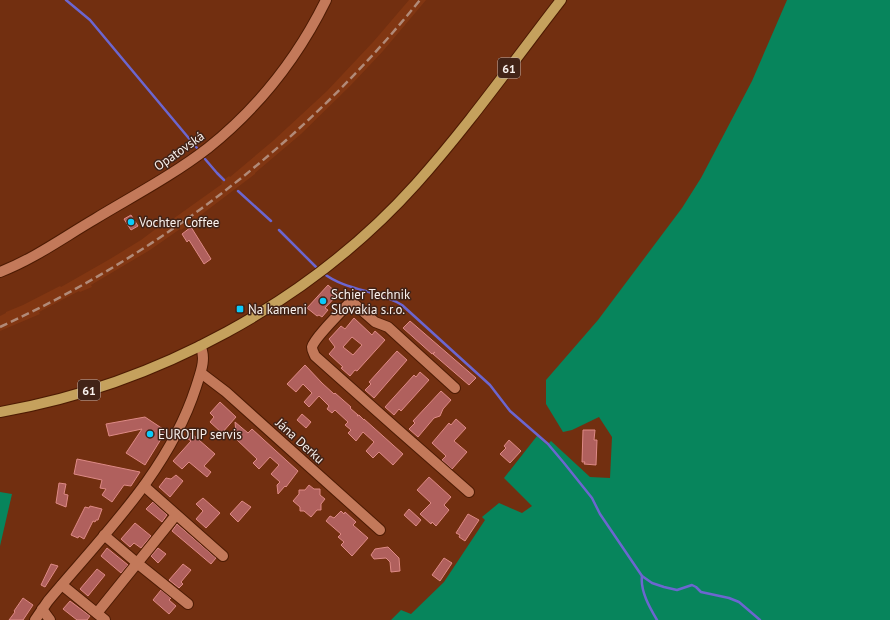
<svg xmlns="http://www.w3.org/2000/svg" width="890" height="620" viewBox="0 0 890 620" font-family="'PT Sans',sans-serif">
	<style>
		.built { fill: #813612 }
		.green { fill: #07855c }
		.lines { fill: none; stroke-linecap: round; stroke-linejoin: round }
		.stream { stroke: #6c66d0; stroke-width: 2.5 }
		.building { fill: #b0605d; stroke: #de8a86; fill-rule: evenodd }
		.minor-casing { stroke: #4d1b03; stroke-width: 12 }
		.major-casing { stroke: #4d1b03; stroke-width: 12 }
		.minor { stroke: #c3795a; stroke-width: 10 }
		.major { stroke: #c5a15d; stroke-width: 10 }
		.rail { stroke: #b18a78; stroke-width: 2.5; stroke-dasharray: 8 4; stroke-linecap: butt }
		.poi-dot { fill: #0bcafa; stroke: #422317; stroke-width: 1.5 }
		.labels { text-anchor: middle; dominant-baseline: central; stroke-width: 3; stroke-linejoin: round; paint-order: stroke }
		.shield { fill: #422317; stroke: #c2b3ad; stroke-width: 1 }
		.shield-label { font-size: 12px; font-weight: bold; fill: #f9f1ed }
		.street-label { font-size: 13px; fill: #f9f1ed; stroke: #422317 }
		.poi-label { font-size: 13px; fill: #f9f1ed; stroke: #422317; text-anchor: start }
	</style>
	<rect width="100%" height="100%" fill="#722f10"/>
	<path class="built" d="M409 0H426L383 51 351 85 301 134 255 173V174L181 230 180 229 150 250 91 285 92 287 80 292 79 291 39 312 40 314 0 331V316L6 313V312L23 305 60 286 61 287 110 259 141 240 157 228 163 226 222 184 221 182 229 176 230 177 274 140 327 91 374 41Z"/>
	<g class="green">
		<path d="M787 0H890V620H391L401 610 411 614 444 582 485 520 482 517 499 503 522 513 532 506 504 478 537 436 547 445 551 441 590 477 610 478 612 437 599 417 572 430 563 432 546 404V380L598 320 682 208 701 178 752 81Z"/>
		<path d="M0 492 12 494 0 546Z"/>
	</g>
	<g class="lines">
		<g class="stream">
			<path d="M66 0 90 20 197 148"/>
			<path d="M205 159 217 173 224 180"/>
			<path d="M238 191 271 221"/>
			<path d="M279 230 319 270"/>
			<path d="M323 273C346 291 378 290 402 305L490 385 510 411 548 444 564 463 592 498 600 514 642 576 652 583 664 587 677 590 692 585 696 587 701 592 729 598 739 602 760 620"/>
			<path d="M642 576C640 591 650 608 657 620"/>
		</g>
	</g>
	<g class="building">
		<path d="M131 215 138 226 131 230 124 219Z"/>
		<path d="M191 227 211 259 204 264 189 240 187 242 182 234Z"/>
		<path d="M328 285 338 294 325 308 328 310 322 317 319 315 317 316 307 308Z"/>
		<path d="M354 318 372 335 375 331 385 340 357 371 355 370 350 376 341 368 343 367 329 354 335 347 329 339 341 326 345 329ZM352 337 362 345 353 355 343 347Z"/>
		<path d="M410 321 476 378 469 385 433 354 435 352 432 354 403 328Z"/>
		<path d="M397 351 407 360 374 398 365 390 371 384 369 382Z"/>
		<path d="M305 365 322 383 334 394 335 393 351 407 350 408 358 415 357 416 359 415 364 420V419L403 454 393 465 379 452 373 458 366 451 374 442 363 432 356 441 348 433 351 430 345 425 348 422 335 410 332 413 327 409 329 406 319 396 309 407 304 402 312 393 303 384 296 392 287 384Z"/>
		<path d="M420 372 429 380 401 411 399 409 394 415 385 407 414 375 416 377Z"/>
		<path d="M441 391 451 400 443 409 440 416 434 418 418 437 409 429 415 423 413 421Z"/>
		<path d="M220 402 236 417 222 433 210 422 214 417 210 413Z"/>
		<path d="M302 414 311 422 306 428 297 420Z"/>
		<path d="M145 417 166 431 145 465 126 453 142 429 109 436 106 424Z"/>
		<path d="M456 419 466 428 454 441 467 452 452 469 442 460 446 456 432 443 449 423 451 425Z"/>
		<path d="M235 422 248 433 252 429 298 471 286 487 285 486 278 494 277 485 280 482 271 474 279 465 270 457 259 469 253 463 257 459 236 439 239 437 236 433Z"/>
		<path d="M583 430H595L594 440H597L596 465 584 464 585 462H582Z"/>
		<path d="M191 433 215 454 204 466 211 472 207 477 189 462 182 469 173 461 191 441 187 438Z"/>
		<path d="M509 440 521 451 510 463 500 454 506 448 504 446Z"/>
		<path d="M77 459 140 472 131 486 124 485 112 502 102 495 106 489 100 488 102 480 74 474Z"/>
		<path d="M176 475 183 481 170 497 159 487 166 478 171 479Z"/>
		<path d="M429 477 451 497 444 505 449 510 436 526 432 522 431 524 420 514 431 503 417 490Z"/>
		<path d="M59 483 66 484 64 494 68 495 66 507 56 503Z"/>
		<path d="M309 485 314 489H320V495L325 499 321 504V510H317L311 517 304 511H300V507L293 501 299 494V490H305Z"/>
		<path d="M203 498 220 513 206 528 196 519 203 511 196 504Z"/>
		<path d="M242 501 251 507 238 522 230 514Z"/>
		<path d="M153 502 167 515 162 522 146 509Z"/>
		<path d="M90 506 102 509 98 520H96L95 522 93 521 84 539 79 536 78 538 71 535 85 507 89 508Z"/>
		<path d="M409 509 421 520 416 526 404 515Z"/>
		<path d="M341 511 344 514 345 512 356 522 353 525 368 538 352 556 341 545 344 542 338 537 341 534 326 521 330 516 334 518Z"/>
		<path d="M468 514 479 520 465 541 459 537 460 535 456 533Z"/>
		<path d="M135 523 151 536 141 548 134 543 130 547 121 539Z"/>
		<path d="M177 524 216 558 211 564 172 531Z"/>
		<path d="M388 547 399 558 400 571 391 572 390 562 386 558 374 559 371 555 375 549Z"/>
		<path d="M107 548 128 565 121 573 101 556Z"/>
		<path d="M158 548 166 554 158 563 151 556Z"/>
		<path d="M444 558 452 563 440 581 432 575Z"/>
		<path d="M51 564 58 566 45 587 41 585Z"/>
		<path d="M183 564 191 570 181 582 183 584 179 588 169 580Z"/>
		<path d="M97 569 105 575 88 596 80 589Z"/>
		<path d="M161 590 171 598 169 600 176 606 169 614 153 600Z"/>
		<path d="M23 598 33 605 23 620H9L15 612 14 611Z"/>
		<path d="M70 601 90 616 87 620H77L63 609Z"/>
	</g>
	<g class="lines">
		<defs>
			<g id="minor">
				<path d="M0 272C34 259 64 237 95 219 133 196 173 175 208 148 258 108 298 57 326 0"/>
				<path d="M201 373 226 392 380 530"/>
				<path d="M455 388 388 327 375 322 351 301C344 309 314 338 312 347 312 351 314 353 315 356L396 428 469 492"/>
				<path d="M144 486 223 556"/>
				<path d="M104 535 137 563 188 604"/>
				<path d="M62 585 105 620"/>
				<path d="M42 609 50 620"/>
				<path d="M97 613 176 515"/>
				<path d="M35 620 48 601C104 534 169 471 196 387 200 374 207 358 200 346"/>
			</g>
			<path id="major" d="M0 412C156 385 310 302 416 184 468 126 513 62 561 0"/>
		</defs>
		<use href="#minor" class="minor-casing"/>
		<use href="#major" class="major-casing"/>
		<use href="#minor" class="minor"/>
		<use href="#major" class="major"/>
		<path class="rail" d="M0 327C163 252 307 140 420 0"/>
	</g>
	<g class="poi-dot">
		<circle cx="131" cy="222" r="4"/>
		<circle cx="323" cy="301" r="4"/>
		<rect x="236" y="305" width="8" height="8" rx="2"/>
		<circle cx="150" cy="434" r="4"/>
	</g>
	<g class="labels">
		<g class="shield">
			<rect x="498" y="58" width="22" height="20" rx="3"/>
			<rect x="78" y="380" width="22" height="20" rx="3"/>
		</g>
		<g class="shield-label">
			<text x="509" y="68">61</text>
			<text x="89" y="390">61</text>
		</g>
		<g class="street-label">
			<text transform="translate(179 151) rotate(-35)">Opatovská</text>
			<text transform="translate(300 441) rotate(42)">Jána Derku</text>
		</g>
		<g class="poi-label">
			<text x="139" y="222">Vochter Coffee</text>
			<text x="331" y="294">Schier Technik<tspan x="331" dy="15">Slovakia s.r.o.</tspan></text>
			<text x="248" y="309">Na kameni</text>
			<text x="158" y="434">EUROTIP servis</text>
		</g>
	</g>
</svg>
